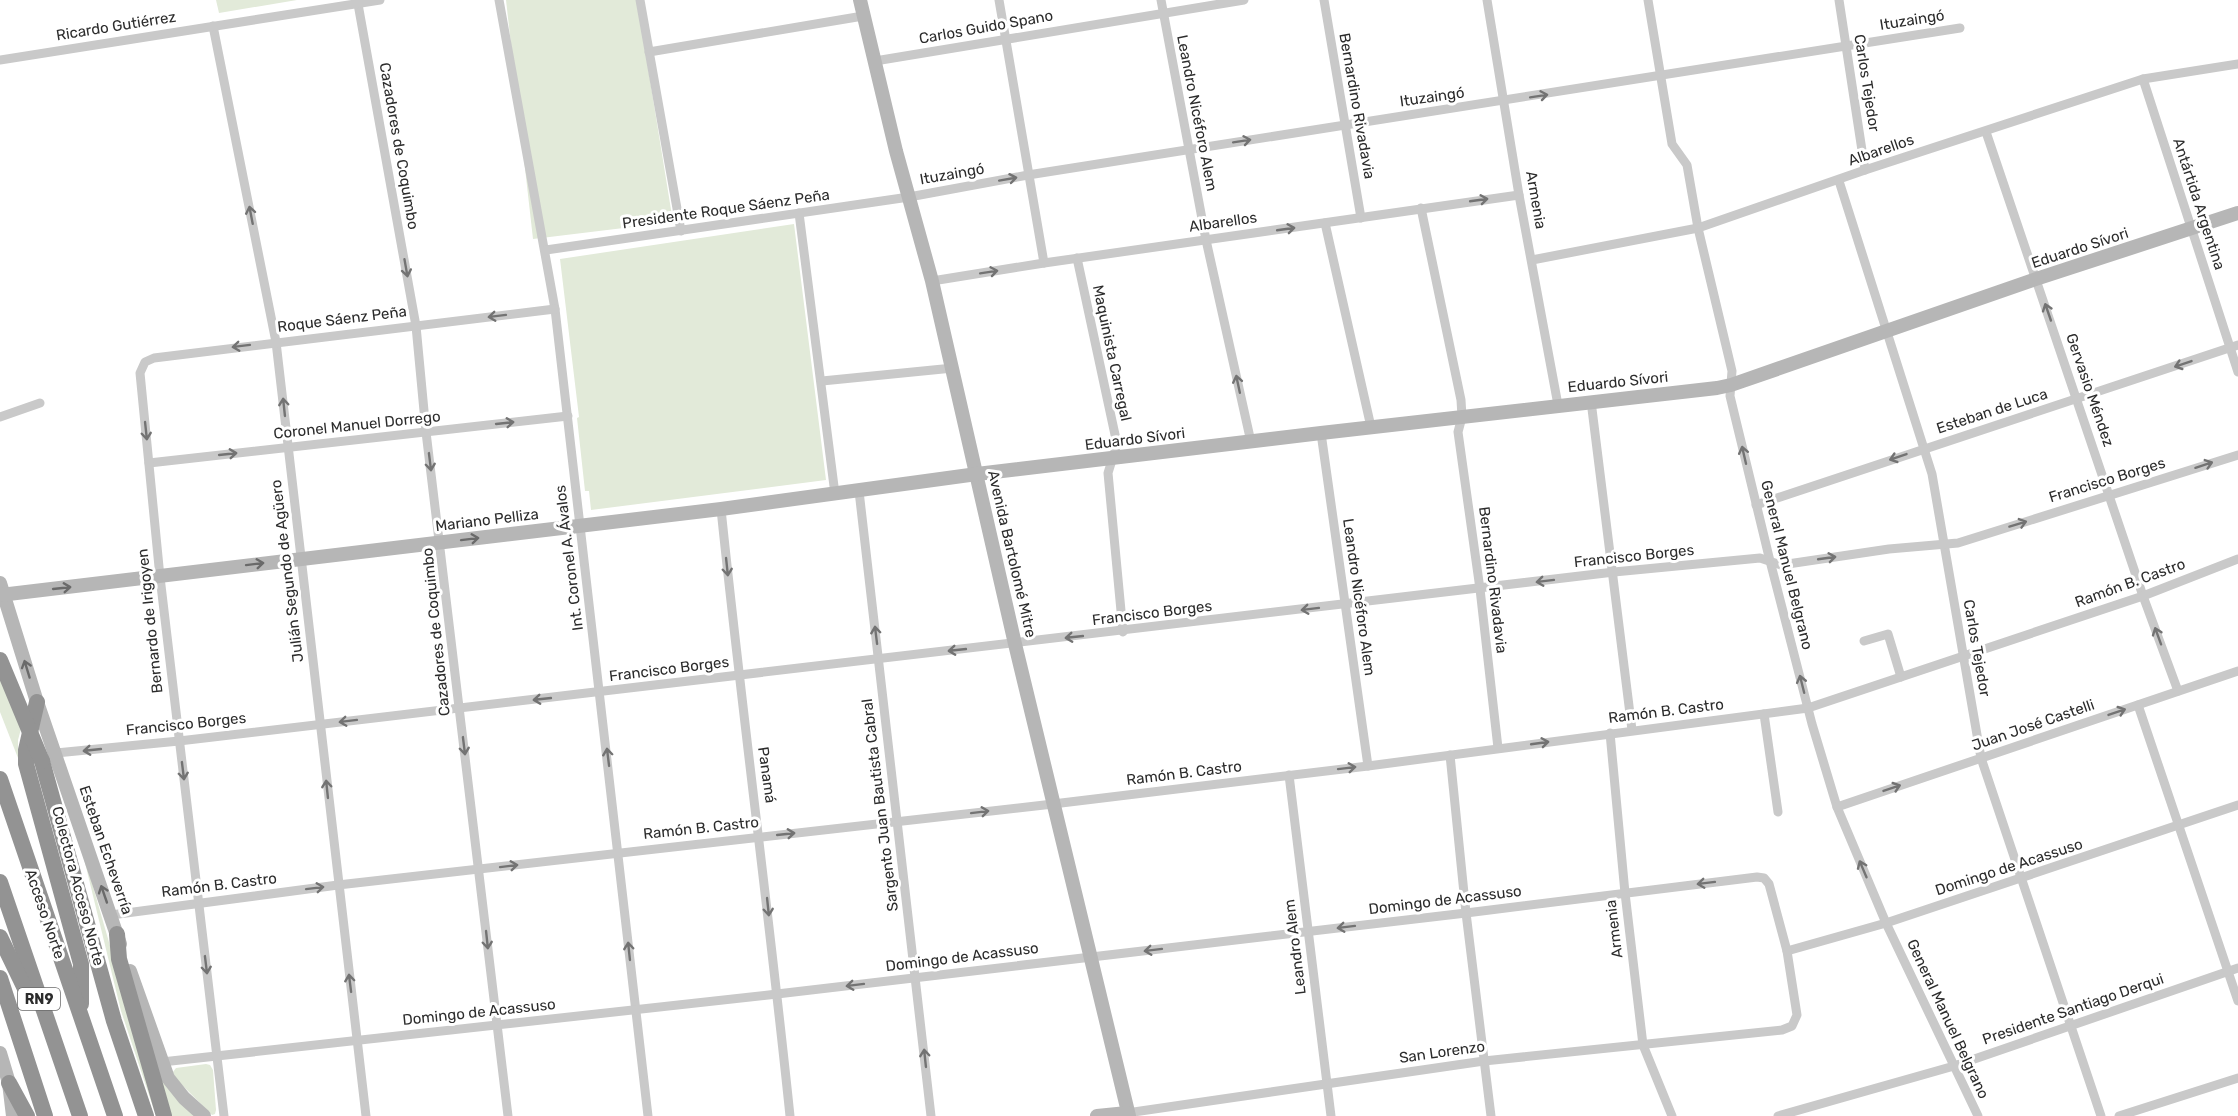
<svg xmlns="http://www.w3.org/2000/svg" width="2238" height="1116" viewBox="0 0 2238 1116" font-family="Rubik,sans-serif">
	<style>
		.green { fill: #e2ead9 }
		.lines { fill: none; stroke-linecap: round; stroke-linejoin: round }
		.street { stroke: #c9c9c9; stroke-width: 9 }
		.secondary { stroke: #b6b6b6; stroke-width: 14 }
		.highway { stroke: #939393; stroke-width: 16 }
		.highway-bridge { stroke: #939393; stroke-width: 16 }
		.oneway { stroke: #737373 }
		.oneway2 { stroke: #6a6a6a }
		.labels { text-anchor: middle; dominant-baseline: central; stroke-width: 6; stroke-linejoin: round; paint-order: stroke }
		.shield { fill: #fff; stroke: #6b6b6b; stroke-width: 1.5 }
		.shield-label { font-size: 14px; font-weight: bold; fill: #2c2c2c }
		.street-label { font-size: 15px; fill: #2c2c2c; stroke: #fff }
	</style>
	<rect width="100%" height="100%" fill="#fff"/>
	<g class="green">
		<path d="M216 0H297L219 13Z"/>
		<path d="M506 0H637L673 222 533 239Z"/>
		<path d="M794 224 826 480 591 510 589 491H585L577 418 579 417 560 259Z"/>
		<path d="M0 678 22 725 18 740V758L0 712Z"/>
		<path d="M78 834 131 1019 156 1116 121 1011Z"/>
		<path d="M147 1034C161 1073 162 1087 195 1116H167Z"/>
		<path d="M206 1064 210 1065 213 1070 216 1110 215 1114 212 1115 175 1078 173 1072 176 1068Z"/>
	</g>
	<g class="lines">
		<g class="street">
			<path d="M499 0 555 309 648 1116"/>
			<path d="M640 0 681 231"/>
			<path d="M999 0 1044 263"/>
			<path d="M1161 0 1206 240 1251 442"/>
			<path d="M1324 0 1361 218"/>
			<path d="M1487 0 1519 195 1558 405"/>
			<path d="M1648 0 1672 144 1687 165 1698 228 1732 371 1730 396 1770 561 1812 724 1837 807 1886 923 1978 1116"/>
			<path d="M1839 0 1865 170"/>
			<path d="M358 4 416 326 426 432 508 1116"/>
			<path d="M213 26 276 342 366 1116"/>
			<path d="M649 52 863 16"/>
			<path d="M0 60 380 0"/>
			<path d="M875 61 1244 0"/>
			<path d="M2143 79 2238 372"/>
			<path d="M1986 132 2143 596 2178 691"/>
			<path d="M1839 181 1932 474 1981 758 2101 1116"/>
			<path d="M1421 208 1461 400 1462 417 1458 432 1480 589 1498 748"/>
			<path d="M799 213 835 494"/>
			<path d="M1325 223 1371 427"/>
			<path d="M546 250 909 197 1028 175 1960 28"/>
			<path d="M1077 258 1117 444 1108 473 1123 632"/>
			<path d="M1532 260 1698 228 1865 170 2143 79 2238 64"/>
			<path d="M932 281 1044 263 1519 195"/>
			<path d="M822 381 953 368"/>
			<path d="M1591 401 1632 730"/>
			<path d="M0 417 40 403"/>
			<path d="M1321 433 1368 766"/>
			<path d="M149 463 568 416"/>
			<path d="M859 491 931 1116"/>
			<path d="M1756 505 2238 345"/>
			<path d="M721 509C742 712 769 913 790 1116"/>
			<path d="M1864 641 1888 634 1901 677"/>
			<path d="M2138 705 2238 1001"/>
			<path d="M1764 714 1778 812"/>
			<path d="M1610 733 1625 893 1643 1045 1672 1116"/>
			<path d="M56 753 179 741 1614 572 1760 558 1781 565 1889 549 1958 543 2238 455"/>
			<path d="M1450 755 1466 913 1491 1116"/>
			<path d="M1289 775 1331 1116"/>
			<path d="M1837 807 2238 671"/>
			<path d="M111 915 338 885 1053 804 1368 766 1808 708 2143 596 2238 559"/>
			<path d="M1787 951 1886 923 2238 805"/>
			<path d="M162 1062 777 994 1466 913 1757 877 1764 878 1769 884 1787 951 1797 1015 1792 1026 1782 1030 1484 1061 1127 1113"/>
			<path d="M224 1116 160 577 140 373 145 362 154 358 555 309"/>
			<path d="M1778 1116 1954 1066 2238 968"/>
			<path d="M2119 1116 2238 1078"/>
		</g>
		<g class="secondary">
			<path d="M860 0 896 151 932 281 1015 644 1129 1116"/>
			<path d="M0 583 37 702 120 944"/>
			<path d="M0 595 721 509 977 474 1321 433 1717 388 1731 385 2036 279 2238 213"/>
			<path d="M130 971 168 1078 184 1098 204 1116"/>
			<path d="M0 1053 9 1083 13 1116"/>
			<path d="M1097 1116 1127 1113"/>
		</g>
		<g class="highway">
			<path d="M37 702 26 750V764L81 964V1004"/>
			<path d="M42 761 114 1021 146 1116"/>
			<path d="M0 779 115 1116"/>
			<path d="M0 882 80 1116"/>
			<path d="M117 934 119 959 164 1116"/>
			<path d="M0 937 31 1001"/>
			<path d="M0 978 45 1116"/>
			<path d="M9 1083 27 1116"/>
		</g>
		<path class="highway-bridge" d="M0 660 42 761"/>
	</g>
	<defs><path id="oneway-shaft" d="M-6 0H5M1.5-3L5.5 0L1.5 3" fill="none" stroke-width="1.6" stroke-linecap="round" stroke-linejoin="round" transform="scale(1.5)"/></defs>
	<g class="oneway">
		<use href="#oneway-shaft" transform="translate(1539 96) rotate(-9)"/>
		<use href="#oneway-shaft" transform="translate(1242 141) rotate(-9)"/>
		<use href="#oneway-shaft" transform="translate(1008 179) rotate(-10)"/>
		<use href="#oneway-shaft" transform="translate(1479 200) rotate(-8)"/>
		<use href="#oneway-shaft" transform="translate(251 215) rotate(-101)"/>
		<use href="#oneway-shaft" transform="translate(1286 229) rotate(-8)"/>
		<use href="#oneway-shaft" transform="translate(406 268) rotate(80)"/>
		<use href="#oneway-shaft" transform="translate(989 272) rotate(-9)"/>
		<use href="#oneway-shaft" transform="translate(2048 312) rotate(-109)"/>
		<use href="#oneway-shaft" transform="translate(497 316) rotate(173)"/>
		<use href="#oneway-shaft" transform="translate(241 346) rotate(173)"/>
		<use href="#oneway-shaft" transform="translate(2183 364) rotate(161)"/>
		<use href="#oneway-shaft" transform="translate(1238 384) rotate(-102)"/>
		<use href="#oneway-shaft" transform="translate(284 407) rotate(-96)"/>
		<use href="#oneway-shaft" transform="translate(505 423) rotate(-6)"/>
		<use href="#oneway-shaft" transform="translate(146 431) rotate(84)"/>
		<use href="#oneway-shaft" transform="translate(228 454) rotate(-6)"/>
		<use href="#oneway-shaft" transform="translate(1744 455) rotate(-103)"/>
		<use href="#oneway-shaft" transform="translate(1898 457) rotate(161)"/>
		<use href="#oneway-shaft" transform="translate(430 462) rotate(83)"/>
		<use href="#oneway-shaft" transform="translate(2204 465) rotate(-18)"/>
		<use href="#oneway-shaft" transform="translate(2018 524) rotate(-17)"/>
		<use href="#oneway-shaft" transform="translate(1827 558) rotate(-8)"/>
		<use href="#oneway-shaft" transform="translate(727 567) rotate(84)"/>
		<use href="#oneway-shaft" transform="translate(1545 581) rotate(173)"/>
		<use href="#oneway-shaft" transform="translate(1310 609) rotate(173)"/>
		<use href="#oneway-shaft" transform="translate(876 635) rotate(-97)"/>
		<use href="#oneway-shaft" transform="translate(2158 636) rotate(-110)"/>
		<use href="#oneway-shaft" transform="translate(1074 637) rotate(174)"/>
		<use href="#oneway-shaft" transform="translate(957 650) rotate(174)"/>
		<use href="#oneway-shaft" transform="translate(1802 684) rotate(-104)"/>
		<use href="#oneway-shaft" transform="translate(542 699) rotate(174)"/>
		<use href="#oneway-shaft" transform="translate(2117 712) rotate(-19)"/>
		<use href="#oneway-shaft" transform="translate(348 721) rotate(173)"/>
		<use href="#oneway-shaft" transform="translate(1540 743) rotate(-8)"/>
		<use href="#oneway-shaft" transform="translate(464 746) rotate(83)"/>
		<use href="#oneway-shaft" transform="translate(92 750) rotate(174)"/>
		<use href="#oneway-shaft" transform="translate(608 757) rotate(-97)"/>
		<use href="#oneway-shaft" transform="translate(1347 768) rotate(-7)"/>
		<use href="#oneway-shaft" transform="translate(183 771) rotate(83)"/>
		<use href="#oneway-shaft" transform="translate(1892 788) rotate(-19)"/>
		<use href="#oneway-shaft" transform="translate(327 789) rotate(-96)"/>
		<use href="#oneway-shaft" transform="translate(980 812) rotate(-7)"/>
		<use href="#oneway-shaft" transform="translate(786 834) rotate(-6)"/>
		<use href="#oneway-shaft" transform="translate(509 866) rotate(-7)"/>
		<use href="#oneway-shaft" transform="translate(1863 869) rotate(-113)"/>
		<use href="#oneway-shaft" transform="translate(1706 883) rotate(173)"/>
		<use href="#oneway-shaft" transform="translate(315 888) rotate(-7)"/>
		<use href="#oneway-shaft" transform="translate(768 907) rotate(84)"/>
		<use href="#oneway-shaft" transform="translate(1346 927) rotate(173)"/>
		<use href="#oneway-shaft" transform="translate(487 940) rotate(84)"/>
		<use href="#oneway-shaft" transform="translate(1153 950) rotate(173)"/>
		<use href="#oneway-shaft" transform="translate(629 951) rotate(-96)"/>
		<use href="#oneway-shaft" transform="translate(206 965) rotate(83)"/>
		<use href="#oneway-shaft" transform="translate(350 983) rotate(-97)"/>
		<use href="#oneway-shaft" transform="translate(855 985) rotate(173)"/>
		<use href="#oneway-shaft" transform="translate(925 1058) rotate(-96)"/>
	</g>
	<g class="oneway2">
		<use href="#oneway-shaft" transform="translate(470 539) rotate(-7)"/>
		<use href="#oneway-shaft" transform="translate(255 564) rotate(-7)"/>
		<use href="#oneway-shaft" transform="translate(62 588) rotate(-6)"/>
		<use href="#oneway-shaft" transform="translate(27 669) rotate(-107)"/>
		<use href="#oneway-shaft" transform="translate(104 894) rotate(-109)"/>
	</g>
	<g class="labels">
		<rect class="shield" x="18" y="988" width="42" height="22" rx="4.5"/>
		<g class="shield-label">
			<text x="39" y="999">RN9</text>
		</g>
		<g class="street-label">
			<text transform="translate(1912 20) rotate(-9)">Ituzaingó</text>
			<text transform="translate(116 26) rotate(-9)">Ricardo Gutiérrez</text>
			<text transform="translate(986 27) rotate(-10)">Carlos Guido Spano</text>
			<text transform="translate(1867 83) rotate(81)">Carlos Tejedor</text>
			<text transform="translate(1432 97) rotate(-8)">Ituzaingó</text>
			<text transform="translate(1357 106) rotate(80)">Bernardino Rivadavia</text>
			<text transform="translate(1197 113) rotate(79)">Leandro Nicéforo Alem</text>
			<text transform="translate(399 146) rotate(80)">Cazadores de Coquimbo</text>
			<text transform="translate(1881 150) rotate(-19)">Albarellos</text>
			<text transform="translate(952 174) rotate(-10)">Ituzaingó</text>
			<text transform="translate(1536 200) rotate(80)">Armenia</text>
			<text transform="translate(2199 204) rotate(72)">Antártida Argentina</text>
			<text transform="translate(726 209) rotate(-8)">Presidente Roque Sáenz Peña</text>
			<text transform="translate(1223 222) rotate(-8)">Albarellos</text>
			<text transform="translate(2080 248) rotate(-18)">Eduardo Sívori</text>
			<text transform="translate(342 319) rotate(-7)">Roque Sáenz Peña</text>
			<text transform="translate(1112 353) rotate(78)">Maquinista Carregal</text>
			<text transform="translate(1618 382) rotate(-6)">Eduardo Sívori</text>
			<text transform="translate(2090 390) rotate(71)">Gervasio Méndez</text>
			<text transform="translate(1992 411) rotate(-18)">Esteban de Luca</text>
			<text transform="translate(357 425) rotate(-6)">Coronel Manuel Dorrego</text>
			<text transform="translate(1135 439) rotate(-7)">Eduardo Sívori</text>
			<text transform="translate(2107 480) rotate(-17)">Francisco Borges</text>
			<text transform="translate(487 520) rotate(-7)">Mariano Pelliza</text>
			<text transform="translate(1012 554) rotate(77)">Avenida Bartolomé Mitre</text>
			<text transform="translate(1634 556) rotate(-6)">Francisco Borges</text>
			<text transform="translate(569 558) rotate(-97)">Int. Coronel A. Ávalos</text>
			<text transform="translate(1787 565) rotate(76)">General Manuel Belgrano</text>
			<text transform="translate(287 571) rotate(-97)">Julián Segundo de Agüero</text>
			<text transform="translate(1493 580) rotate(83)">Bernardino Rivadavia</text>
			<text transform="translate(2130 583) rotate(-20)">Ramón B. Castro</text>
			<text transform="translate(1359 597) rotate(82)">Leandro Nicéforo Alem</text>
			<text transform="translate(1152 613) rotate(-7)">Francisco Borges</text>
			<text transform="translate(150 621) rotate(-96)">Bernardo de Irigoyen</text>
			<text transform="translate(436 632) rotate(-96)">Cazadores de Coquimbo</text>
			<text transform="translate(1977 648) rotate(80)">Carlos Tejedor</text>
			<text transform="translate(669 669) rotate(-7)">Francisco Borges</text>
			<text transform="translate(1666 711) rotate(-7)">Ramón B. Castro</text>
			<text transform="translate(186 724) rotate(-6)">Francisco Borges</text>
			<text transform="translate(2033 725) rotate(-19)">Juan José Castelli</text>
			<text transform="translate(1184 773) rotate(-7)">Ramón B. Castro</text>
			<text transform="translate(767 775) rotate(82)">Panamá</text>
			<text transform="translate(880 805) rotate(-97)">Sargento Juan Bautista Cabral</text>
			<text transform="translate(701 828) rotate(-6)">Ramón B. Castro</text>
			<text transform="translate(106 850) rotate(71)">Esteban Echeverría</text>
			<text transform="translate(2009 867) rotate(-18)">Domingo de Acassuso</text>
			<text transform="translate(219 885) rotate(-7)">Ramón B. Castro</text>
			<text transform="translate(78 886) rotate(75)">Colectora Acceso Norte</text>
			<text transform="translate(1445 900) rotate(-7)">Domingo de Acassuso</text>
			<text transform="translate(45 914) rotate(71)">Acceso Norte</text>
			<text transform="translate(1614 929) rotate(-97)">Armenia</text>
			<text transform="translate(1295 947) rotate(-97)">Leandro Alem</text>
			<text transform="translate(962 957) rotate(-7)">Domingo de Acassuso</text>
			<text transform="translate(2073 1009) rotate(-19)">Presidente Santiago Derqui</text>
			<text transform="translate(479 1012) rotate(-6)">Domingo de Acassuso</text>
			<text transform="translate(1948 1019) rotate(65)">General Manuel Belgrano</text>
			<text transform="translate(1442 1052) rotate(-8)">San Lorenzo</text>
		</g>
	</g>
</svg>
